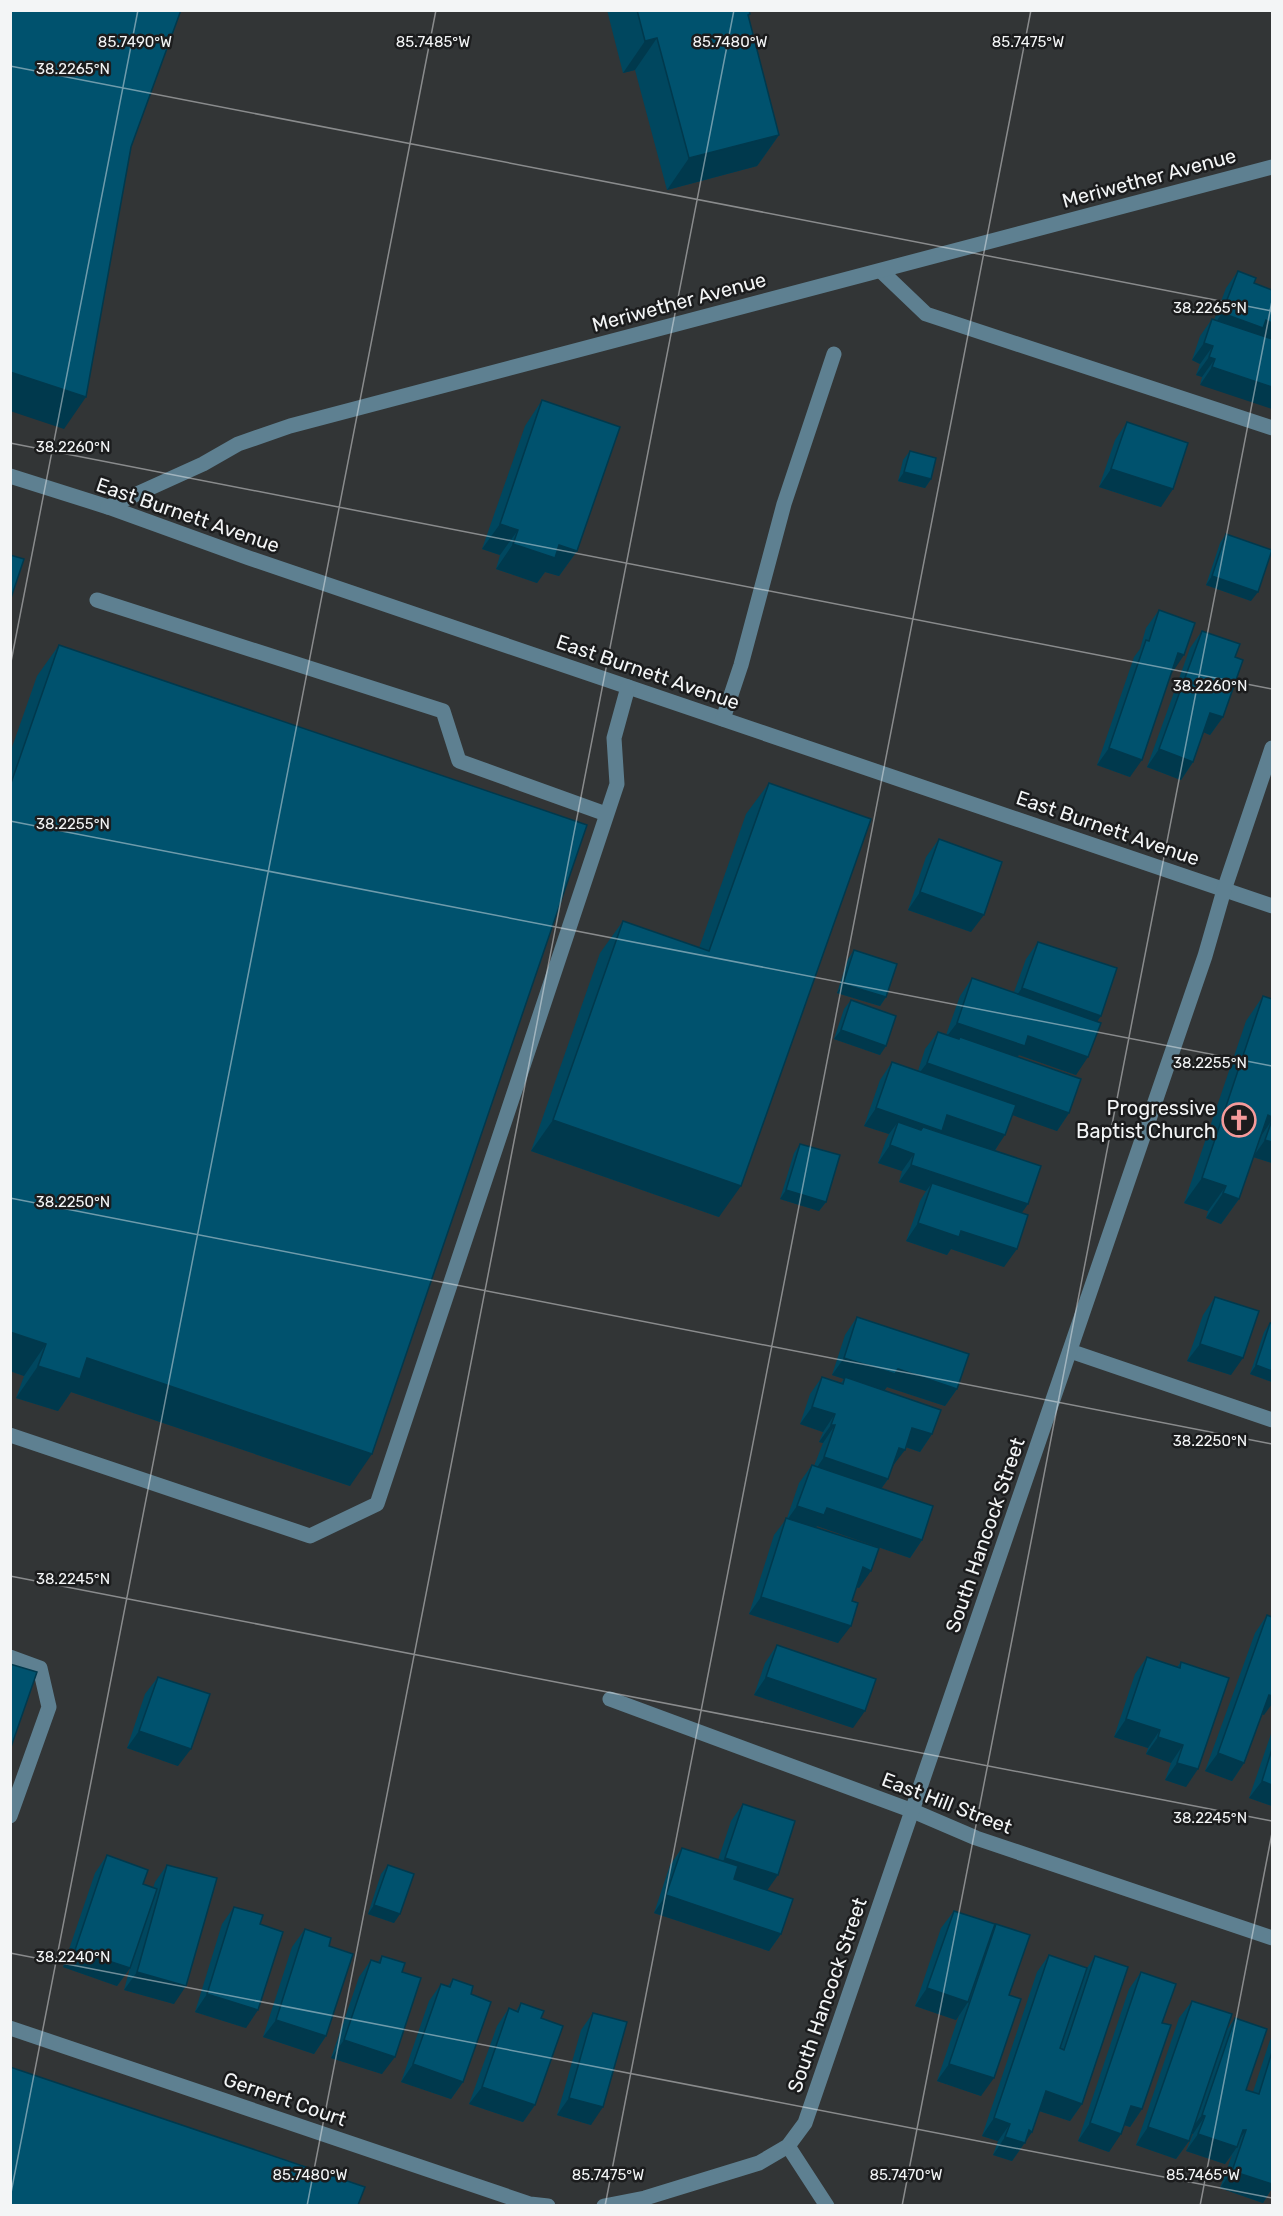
<svg xmlns="http://www.w3.org/2000/svg" width="1283" height="2216" viewBox="0 0 1283 2216" font-family="Rubik,sans-serif">
	<style>
		.lines { fill: none; stroke-linecap: round; stroke-linejoin: round }
		.minor { stroke: #5e8091; stroke-width: 15 }
		.wall { fill: #00475f }
		.shaded-wall { fill: #00394d }
		.building { fill: #00526e; stroke: #00394d; stroke-width: 1.5 }
		.ticks { fill: none; stroke: #f3f5f6; stroke-width: 1.5; stroke-opacity: 0.45 }
		.labels { text-anchor: middle; dominant-baseline: central; stroke-width: 5; stroke-linejoin: round; paint-order: stroke }
		.street-label { font-size: 20px; fill: #f3f5f6; stroke: #1b1c1d }
		.poi-label { font-size: 20px; fill: #f3f5f6; stroke: #1b1c1d; text-anchor: end }
		.ticks-label { font-size: 15px; text-anchor: middle; fill: #f3f5f6; stroke: #1b1c1d; stroke-width: 5; stroke-linejoin: round; paint-order: stroke }
	</style>
	<rect width="100%" height="100%" fill="#323536"/>
	<g class="lines">
		<g class="minor">
			<path d="M881 271 926 314 1272 428"/>
			<path d="M10 476 108 507 249 558 1272 906"/>
			<path d="M108 507 203 464 238 444 290 426 1272 167"/>
			<path d="M97 600 443 711 459 761 606 814"/>
			<path d="M723 719 741 665 784 504 834 354"/>
			<path d="M1070 1351 1272 1420"/>
			<path d="M10 1435 310 1536 377 1504 617 784 614 738 628 687"/>
			<path d="M10 1657 40 1668 49 1707 10 1816"/>
			<path d="M610 1699 913 1811 976 1838 1272 1938"/>
			<path d="M10 2028 530 2204 548 2206"/>
			<path d="M788 2146 827 2206"/>
			<path d="M604 2206 645 2198 759 2163 788 2146 805 2123 1205 956 1224 890 1272 748"/>
		</g>
	</g>
	<g class="wall">
		<path d="M607 10H749L750 14 748 16 779 135 757 166 667 190 635 70 623 73Z"/>
		<path d="M1238 271 1254 283 1272 290 1200 385 1202 377 1196 375 1200 364 1192 360 1200 336 1212 319 1214 320 1226 288Z"/>
		<path d="M542 400 577 551 559 576 545 572 537 583 496 569 500 555 482 549 525 426Z"/>
		<path d="M1127 422 1161 507 1099 487 1115 440Z"/>
		<path d="M910 451 931 479 925 488 898 481 903 460Z"/>
		<path d="M1226 534 1251 601 1206 585 1220 543Z"/>
		<path d="M1159 610 1130 777 1097 765 1134 657 1140 649 1146 628Z"/>
		<path d="M1202 631 1235 657 1223 717 1210 735 1204 732 1193 762 1181 780 1147 767 1190 648Z"/>
		<path d="M59 645 350 1486 71 1392 58 1411 16 1398 24 1376 10 1371V753L37 676Z"/>
		<path d="M769 783 719 1217 531 1151 600 953 623 921 699 948 746 814Z"/>
		<path d="M939 839 971 932 908 910 926 857Z"/>
		<path d="M1038 942 1101 1016 1097 1021 1076 1075 1019 1055 1017 1057 1069 1113 1057 1131 1013 1115 995 1151 1028 1204 1021 1213 1004 1267 951 1249 947 1255 906 1241 920 1201 926 1191 899 1182 902 1171 878 1163 886 1140 889 1134 864 1126 880 1080 892 1062 918 1071 925 1049 938 1032 946 1035 960 996 972 978 1014 992 1026 959Z"/>
		<path d="M854 950 886 997 880 1006 837 993 848 959Z"/>
		<path d="M1263 996 1272 999V1163L1253 1157 1239 1199 1221 1224 1206 1218 1208 1211 1184 1203 1246 1021Z"/>
		<path d="M851 1000 880 1055 834 1039 844 1009Z"/>
		<path d="M800 1144 826 1202 819 1211 780 1199 794 1153Z"/>
		<path d="M1215 1297 1231 1375 1187 1361 1203 1315Z"/>
		<path d="M857 1317 957 1389 945 1406 887 1387 884 1390 932 1434 920 1452 905 1447 892 1467 888 1479 881 1489 922 1540 910 1558 817 1526 816 1527 859 1588 856 1587 838 1643 749 1614 774 1535 787 1518 799 1483 812 1465 814 1466 823 1443 819 1442 823 1432 800 1424 810 1394 822 1377 841 1383 844 1379 832 1375 845 1335Z"/>
		<path d="M1270 1323 1272 1382 1250 1374 1264 1332Z"/>
		<path d="M1267 1615 1264 1715 1262 1714 1244 1763 1232 1781 1205 1771 1255 1633Z"/>
		<path d="M777 1645 853 1728 754 1695 765 1663Z"/>
		<path d="M1147 1657 1177 1667 1181 1662 1186 1787 1165 1780 1171 1763 1146 1754 1148 1748 1114 1737 1135 1674Z"/>
		<path d="M158 1677 178 1766 127 1748 145 1694Z"/>
		<path d="M1272 1731V1806L1249 1798Z"/>
		<path d="M743 1804 767 1890 781 1934 769 1951 654 1913 670 1865 682 1848 718 1860 731 1821Z"/>
		<path d="M107 1855 143 1884 153 1888 155 1882 167 1865 174 2004 124 1990 133 1957 130 1968 117 1986 63 1967 95 1873Z"/>
		<path d="M388 1865 394 1923 368 1914 381 1874Z"/>
		<path d="M234 1907 260 1924 246 2028 195 2012 222 1924Z"/>
		<path d="M954 1911 993 1929 996 1924 1009 1995 981 2096 937 2081 959 2015 956 2020 915 2006 941 1928Z"/>
		<path d="M305 1929 329 1946 326 2036 314 2054 263 2037 292 1947Z"/>
		<path d="M1049 1955 1087 1968 1095 1956 1082 2104 1070 2121 1039 2111 1032 2132 1012 2161 993 2155 998 2141 982 2136 1037 1972Z"/>
		<path d="M382 1956 402 1972 382 2074 331 2058 359 1977 371 1960 378 1962Z"/>
		<path d="M1141 1972 1162 2023 1142 2109 1130 2127 1124 2125 1109 2152 1078 2141 1129 1989Z"/>
		<path d="M453 1979 471 1994 463 2082 451 2099 401 2082 429 2001 441 1984 448 1986Z"/>
		<path d="M1192 2001 1227 2030 1235 2018 1246 2090 1253 2092 1270 2040 1272 2037V2188L1263 2203 1220 2188 1232 2155 1225 2164 1186 2151 1193 2134 1191 2133 1189 2141 1176 2159 1136 2145 1179 2018Z"/>
		<path d="M521 2003 541 2018 535 2105 523 2122 469 2104 497 2026 509 2008 516 2011Z"/>
		<path d="M593 2013 591 2125 557 2115 581 2030Z"/>
	</g>
	<g class="shaded-wall">
		<path d="M657 38 635 70 623 73 645 41Z"/>
		<path d="M779 135 757 166 667 190 689 158Z"/>
		<path d="M1222 313 1266 320 1272 323V345L1210 331Z"/>
		<path d="M1204 343 1213 346 1200 364 1192 360Z"/>
		<path d="M1209 357 1215 359 1202 377 1196 375Z"/>
		<path d="M1212 367 1272 387V409L1200 385Z"/>
		<path d="M10 372 86 397 64 429 10 411Z"/>
		<path d="M1111 469 1173 489 1161 507 1099 487Z"/>
		<path d="M904 472 931 479 925 488 898 481Z"/>
		<path d="M500 524 518 530 500 555 482 549Z"/>
		<path d="M513 544 559 545 577 551 559 576 545 572 537 583 496 569Z"/>
		<path d="M1212 576 1258 592 1251 601 1206 585Z"/>
		<path d="M1178 653 1184 655 1172 673Z"/>
		<path d="M1210 713 1223 717 1210 735 1198 730Z"/>
		<path d="M1109 748 1142 760 1130 777 1097 765Z"/>
		<path d="M1159 749 1193 762 1181 780 1147 767Z"/>
		<path d="M920 892 984 915 971 932 908 910Z"/>
		<path d="M843 984 886 997 880 1006 837 993Z"/>
		<path d="M1022 988 1101 1016 1089 1033 1009 1006Z"/>
		<path d="M957 1023 1028 1036 1088 1057 1076 1075 1019 1055 1012 1064 944 1040Z"/>
		<path d="M841 1030 886 1046 880 1055 834 1039Z"/>
		<path d="M927 1063 1069 1113 1057 1131 914 1080Z"/>
		<path d="M876 1108 947 1115 1005 1135 993 1153 921 1130 923 1127 912 1142 898 1122 889 1134 864 1126Z"/>
		<path d="M1268 1115 1272 1117V1120L1257 1142Z"/>
		<path d="M553 1120 741 1186 719 1217 531 1151Z"/>
		<path d="M1265 1140 1272 1142V1163L1253 1157Z"/>
		<path d="M890 1145 914 1154 902 1171 878 1163Z"/>
		<path d="M911 1165 1028 1204 1016 1221 932 1183 926 1191 899 1182Z"/>
		<path d="M1202 1178 1226 1186 1208 1211 1184 1203Z"/>
		<path d="M786 1190 826 1202 819 1211 780 1199Z"/>
		<path d="M1223 1193 1239 1199 1221 1224 1206 1218Z"/>
		<path d="M918 1223 961 1231 1017 1249 1004 1267 951 1249 947 1255 906 1241Z"/>
		<path d="M10 1332 46 1344 24 1376 10 1371Z"/>
		<path d="M1200 1344 1243 1358 1231 1375 1187 1361Z"/>
		<path d="M87 1358 372 1454 350 1486 71 1392 58 1411 16 1398 38 1366Z"/>
		<path d="M844 1358 898 1369 957 1389 945 1406 887 1387 883 1392 845 1377 844 1379 832 1375Z"/>
		<path d="M1256 1365 1272 1371V1382L1250 1374Z"/>
		<path d="M812 1407 835 1414 823 1432 800 1424Z"/>
		<path d="M831 1425H835L823 1443 819 1442Z"/>
		<path d="M912 1428 932 1434 920 1452 900 1445Z"/>
		<path d="M899 1448 905 1450 892 1467Z"/>
		<path d="M824 1457 888 1479 876 1496 812 1475Z"/>
		<path d="M797 1506 827 1508 922 1540 910 1558 817 1526 812 1533 785 1523Z"/>
		<path d="M863 1567 871 1571 859 1588 850 1585Z"/>
		<path d="M761 1597 851 1626 838 1643 749 1614Z"/>
		<path d="M766 1677 865 1711 853 1728 754 1695Z"/>
		<path d="M1269 1695 1272 1696V1704L1264 1715 1257 1712Z"/>
		<path d="M1126 1719 1160 1730 1148 1748 1114 1737Z"/>
		<path d="M139 1731 191 1749 178 1766 127 1748Z"/>
		<path d="M1158 1737 1183 1745 1171 1763 1146 1754Z"/>
		<path d="M1218 1753 1244 1763 1232 1781 1205 1771Z"/>
		<path d="M1177 1763 1198 1769 1186 1787 1165 1780Z"/>
		<path d="M1262 1781 1272 1785V1806L1249 1798Z"/>
		<path d="M725 1858 778 1875 766 1892 713 1875Z"/>
		<path d="M666 1895 781 1934 769 1951 654 1913Z"/>
		<path d="M374 1905 400 1914 394 1923 368 1914Z"/>
		<path d="M75 1950 130 1968 117 1986 63 1967Z"/>
		<path d="M137 1972 186 1986 174 2004 124 1990Z"/>
		<path d="M927 1988 968 2002 956 2020 915 2006Z"/>
		<path d="M207 1994 258 2010 246 2028 195 2012Z"/>
		<path d="M276 2020 326 2036 314 2054 263 2037Z"/>
		<path d="M344 2040 395 2057 382 2074 331 2058Z"/>
		<path d="M413 2064 463 2082 451 2099 401 2082Z"/>
		<path d="M949 2064 994 2078 981 2096 937 2081Z"/>
		<path d="M482 2087 535 2105 523 2122 469 2104Z"/>
		<path d="M1046 2091 1082 2104 1070 2121 1033 2109Z"/>
		<path d="M569 2098 603 2107 591 2125 557 2115Z"/>
		<path d="M1131 2106 1142 2109 1130 2127 1118 2123Z"/>
		<path d="M1202 2115 1205 2116 1193 2134 1189 2132Z"/>
		<path d="M994 2118 1010 2124 998 2141 982 2136Z"/>
		<path d="M1090 2123 1121 2134 1109 2152 1078 2141Z"/>
		<path d="M1148 2127 1189 2141 1176 2159 1136 2145Z"/>
		<path d="M1029 2130 1032 2132 1012 2161 993 2155 1005 2137Z"/>
		<path d="M1243 2130H1246L1235 2146 1237 2147 1225 2164 1186 2151 1198 2134Z"/>
		<path d="M1232 2171 1272 2184V2188L1263 2203 1220 2188Z"/>
	</g>
	<g class="building">
		<path d="M10 10H181L131 147 86 397 10 372Z"/>
		<path d="M637 10H749L750 14 748 15 779 135 689 158 657 38 645 41Z"/>
		<path d="M1238 271 1256 278 1254 283 1272 290V323L1266 320 1263 328 1222 313Z"/>
		<path d="M1212 319 1272 339V387L1212 367 1215 359 1209 357 1213 346 1204 343Z"/>
		<path d="M542 400 620 427 577 551 559 545 555 558 513 544 518 530 500 524Z"/>
		<path d="M1127 422 1188 443 1173 489 1111 469Z"/>
		<path d="M910 451 936 458 931 479 904 472Z"/>
		<path d="M1226 534 1272 550 1258 592 1212 576Z"/>
		<path d="M10 555 24 559 10 601Z"/>
		<path d="M1159 610 1195 623 1184 655 1178 653 1142 760 1109 748 1146 640 1149 641Z"/>
		<path d="M1202 631 1240 644 1235 657 1243 660 1223 717 1210 713 1193 762 1159 749Z"/>
		<path d="M59 645 587 825 372 1454 87 1358 80 1379 38 1366 46 1344 10 1332V786Z"/>
		<path d="M769 783 871 819 741 1186 553 1120 623 921 709 951Z"/>
		<path d="M939 839 1002 862 984 915 920 892Z"/>
		<path d="M1038 942 1117 968 1101 1016 1022 988Z"/>
		<path d="M854 950 897 964 886 997 843 984Z"/>
		<path d="M972 978 1101 1023 1088 1057 1028 1036 1025 1046 957 1023Z"/>
		<path d="M1263 996 1272 999V1117L1268 1115 1239 1199 1223 1193 1226 1186 1202 1178Z"/>
		<path d="M851 1000 896 1016 886 1046 841 1030Z"/>
		<path d="M938 1032 959 1039 960 1037 1081 1079 1069 1113 927 1063Z"/>
		<path d="M892 1062 1016 1105 1005 1135 947 1115 942 1131 876 1108Z"/>
		<path d="M1272 1120V1142L1265 1140Z"/>
		<path d="M898 1122 921 1130 923 1127 1041 1166 1028 1204 911 1165 914 1154 890 1145Z"/>
		<path d="M800 1144 840 1155 826 1202 786 1190Z"/>
		<path d="M932 1183 1028 1215 1017 1249 961 1231 959 1237 918 1223Z"/>
		<path d="M1215 1297 1259 1311 1243 1358 1200 1344Z"/>
		<path d="M857 1317 969 1354 957 1389 898 1369 895 1374 844 1358Z"/>
		<path d="M1270 1323H1272V1371L1256 1365Z"/>
		<path d="M822 1377 843 1384 845 1377 941 1410 932 1434 912 1428 905 1450 899 1448 888 1479 824 1457 835 1425H831L835 1414 812 1407Z"/>
		<path d="M812 1465 933 1506 922 1540 827 1508 824 1515 797 1506Z"/>
		<path d="M786 1518 879 1548 871 1571 863 1567 852 1601 858 1603 851 1626 761 1597Z"/>
		<path d="M1267 1615 1272 1617V1696L1269 1695 1244 1763 1218 1753Z"/>
		<path d="M777 1645 876 1679 865 1711 766 1677Z"/>
		<path d="M1147 1657 1180 1668 1181 1662 1229 1678 1198 1769 1177 1763 1183 1745 1158 1737 1160 1730 1126 1719Z"/>
		<path d="M10 1664 37 1672 10 1750Z"/>
		<path d="M158 1677 210 1694 191 1749 139 1731Z"/>
		<path d="M1272 1749V1785L1262 1781Z"/>
		<path d="M743 1804 795 1821 778 1875 725 1858Z"/>
		<path d="M682 1848 738 1866 734 1879 793 1899 781 1934 666 1895Z"/>
		<path d="M107 1855 148 1870 143 1884 157 1889 130 1968 75 1950Z"/>
		<path d="M167 1865 217 1878 186 1986 137 1972Z"/>
		<path d="M388 1865 414 1874 400 1914 374 1905Z"/>
		<path d="M234 1907 263 1915 260 1924 283 1932 258 2010 207 1994Z"/>
		<path d="M954 1911 995 1924 968 2002 927 1988Z"/>
		<path d="M996 1924 1030 1935 1009 1995 1021 1999 994 2078 949 2064Z"/>
		<path d="M305 1929 331 1938 329 1946 353 1954 326 2036 276 2020Z"/>
		<path d="M1049 1955 1087 1968 1060 2048 1064 2050 1095 1956 1128 1967 1082 2104 1046 2091 1032 2132 1029 2130 1025 2143 1005 2137 1010 2124 994 2118Z"/>
		<path d="M382 1956 405 1963 402 1972 421 1978 395 2057 344 2040 371 1960 380 1963Z"/>
		<path d="M1141 1972 1176 1984 1162 2023 1171 2025 1142 2109 1131 2106 1121 2134 1090 2123Z"/>
		<path d="M453 1979 473 1986 471 1994 491 2002 463 2082 413 2064 441 1984 450 1987Z"/>
		<path d="M1192 2001 1232 2014 1189 2141 1148 2127Z"/>
		<path d="M521 2003 544 2011 541 2018 563 2026 535 2105 482 2087 509 2008 518 2012Z"/>
		<path d="M593 2013 627 2022 603 2107 569 2098Z"/>
		<path d="M1235 2018 1267 2029 1246 2090 1259 2094 1272 2052V2184L1232 2171 1246 2130H1243L1237 2147 1198 2134 1205 2116 1202 2115Z"/>
		<path d="M10 2067 365 2187 358 2205H10Z"/>
	</g>
	<path class="ticks" d="M10 66 1272 311M10 443 1272 689M10 667 138 10M10 821 1272 1066M10 1198 1272 1444M10 1576 1272 1821M10 1953 1272 2198M10 2198 436 10M307 2206 734 10M605 2206 1031 10M902 2206 1272 301M1200 2206 1272 1833"/>
	<defs>
		<symbol id="church-ring" viewBox="-11 -11 22 22"><circle r="9.5" fill="#1b1c1d" stroke="#f59b9b" stroke-width="1.5"/><path d="M-1.2-6h2.4v3.5h3.3v2.4h-3.3V6h-2.4V-.1h-3.3v-2.4h3.3Z" fill="#f59b9b"/></symbol>
	</defs>
	<g fill-rule="evenodd">
		<use href="#church-ring" x="1220" y="1101" width="38" height="38"/>
	</g>
	<g class="labels">
		<g class="street-label">
			<text transform="translate(1149 178) rotate(-15)">Meriwether Avenue</text>
			<text transform="translate(679 302) rotate(-15)">Meriwether Avenue</text>
			<text transform="translate(188 515) rotate(19)">East Burnett Avenue</text>
			<text transform="translate(648 672) rotate(19)">East Burnett Avenue</text>
			<text transform="translate(1108 828) rotate(19)">East Burnett Avenue</text>
			<text transform="translate(985 1535) rotate(-71)">South Hancock Street</text>
			<text transform="translate(947 1803) rotate(21)">East Hill Street</text>
			<text transform="translate(827 1995) rotate(-71)">South Hancock Street</text>
			<text transform="translate(285 2099) rotate(19)">Gernert Court</text>
		</g>
		<g class="poi-label">
			<text x="1216" y="1108">Progressive<tspan x="1216" dy="23">Baptist Church</tspan></text>
		</g>
	</g>
	<g class="ticks-label">
		<text x="135" y="47">85.7490°W</text>
		<text x="433" y="47">85.7485°W</text>
		<text x="730" y="47">85.7480°W</text>
		<text x="1028" y="47">85.7475°W</text>
		<text x="73" y="74">38.2265°N</text>
		<text x="1210" y="313">38.2265°N</text>
		<text x="73" y="452">38.2260°N</text>
		<text x="1210" y="691">38.2260°N</text>
		<text x="73" y="829">38.2255°N</text>
		<text x="1210" y="1068">38.2255°N</text>
		<text x="73" y="1207">38.2250°N</text>
		<text x="1210" y="1446">38.2250°N</text>
		<text x="73" y="1584">38.2245°N</text>
		<text x="1210" y="1823">38.2245°N</text>
		<text x="73" y="1962">38.2240°N</text>
		<text x="310" y="2180">85.7480°W</text>
		<text x="608" y="2180">85.7475°W</text>
		<text x="906" y="2180">85.7470°W</text>
		<text x="1203" y="2180">85.7465°W</text>
	</g>
	<rect width="1283" height="2216" fill="none" stroke="#f3f5f6" stroke-width="24"/>
</svg>
